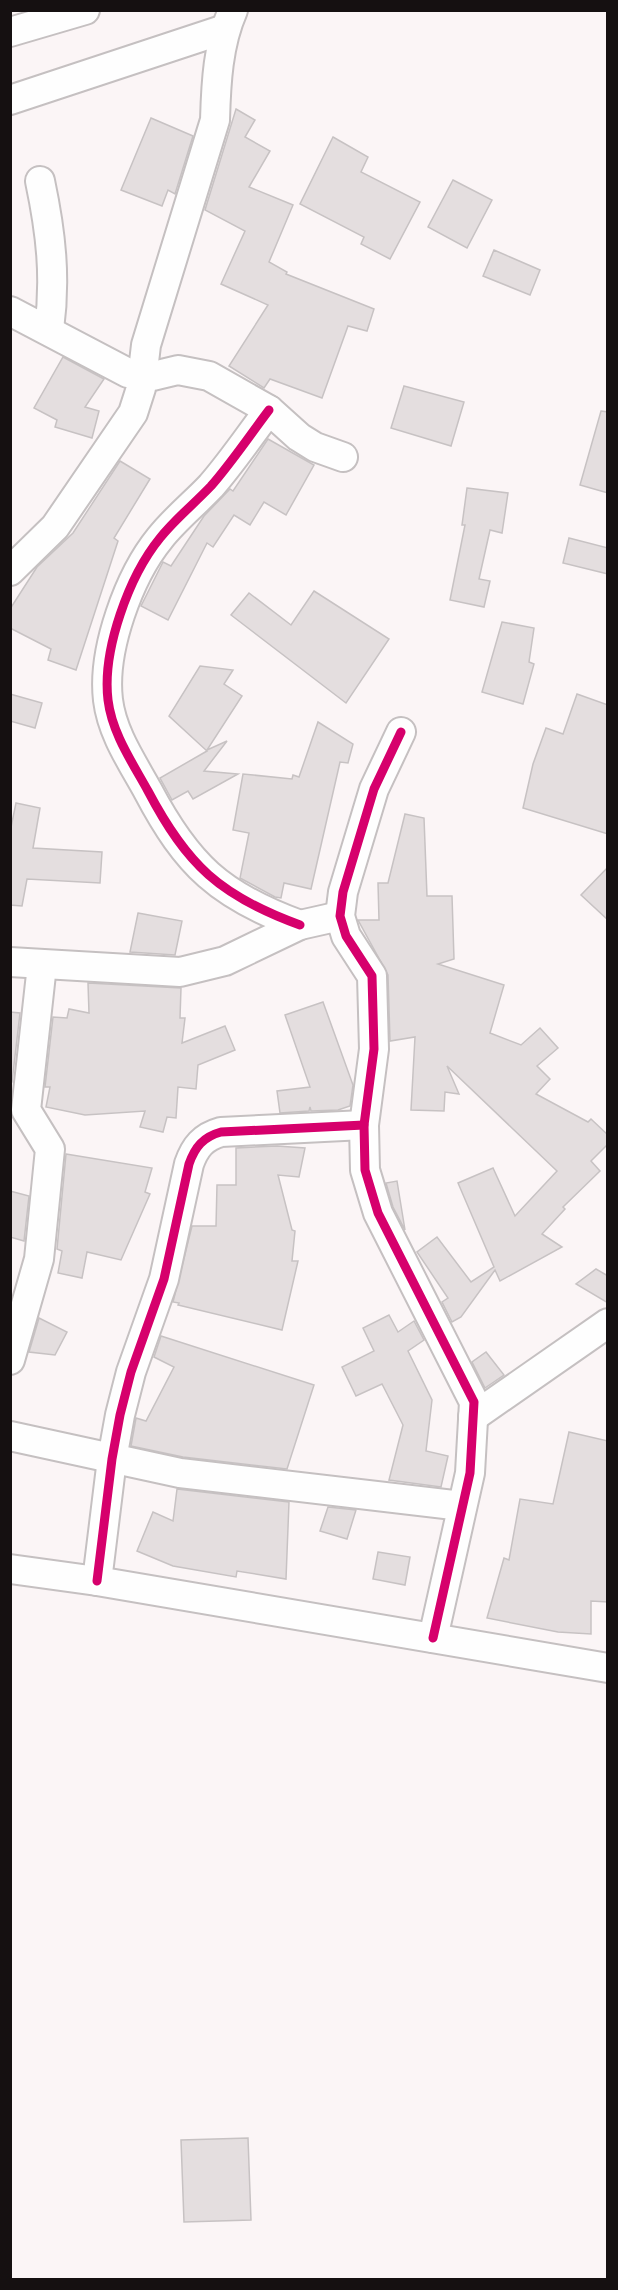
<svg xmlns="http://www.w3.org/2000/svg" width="618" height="2290" viewBox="0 0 618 2290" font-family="Rubik,sans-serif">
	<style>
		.building { fill: #e4dedf; stroke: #c7c2c3; stroke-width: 1.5 }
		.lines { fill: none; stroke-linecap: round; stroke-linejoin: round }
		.minor-casing { stroke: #c5c0c1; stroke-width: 32 }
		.minor { stroke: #fefefe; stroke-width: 28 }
		.cycleway-casing { stroke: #fff; stroke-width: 13 }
		.cycleway { stroke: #d6006c; stroke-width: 9 }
	</style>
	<rect width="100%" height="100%" fill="#fbf5f6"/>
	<g class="building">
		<path d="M236 109 255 120 245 137 270 151 249 187 293 205 269 262 287 272 286 274 374 309 367 331 348 326 322 398 270 379 264 388 229 366 268 305 221 284 245 231 205 210Z"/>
		<path d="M151 118 193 136 175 194 168 190 162 206 121 190Z"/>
		<path d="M333 137 368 157 361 172 420 202 390 259 361 244 364 237 300 204Z"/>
		<path d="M453 180 492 200 467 248 428 227Z"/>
		<path d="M494 250 540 270 530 295 483 276Z"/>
		<path d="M63 357 104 379 85 407 99 411 92 438 55 427 57 420 34 408Z"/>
		<path d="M404 386 464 402 451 446 391 428Z"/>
		<path d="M601 411 608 412V493L580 485Z"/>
		<path d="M268 439 314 465 286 515 264 502 250 525 234 515 213 547 207 543 168 620 141 606 163 562 171 566 204 516 230 489 233 491Z"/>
		<path d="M120 461 150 479 114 538 118 541 76 670 48 660 51 649 10 628V609L37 567 73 533Z"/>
		<path d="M467 488 508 493 502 533 490 530 479 579 490 581 484 607 450 600 465 525H462Z"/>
		<path d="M569 538 608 548V574L563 563Z"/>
		<path d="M314 591 389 639 346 703 231 615 249 593 291 625Z"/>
		<path d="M502 622 534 628 529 662 534 664 523 704 482 692Z"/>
		<path d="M200 666 233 670 224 684 242 696 207 750 227 741 204 771 238 774 193 799 188 791 172 800 160 778 207 751 169 716Z"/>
		<path d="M10 694 42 703 35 728 10 721Z"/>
		<path d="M577 694 608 705V834L523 808 533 764 546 728 563 734Z"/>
		<path d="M318 722 353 744 348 763 340 762 311 889 284 883 281 898 275 897 240 878 249 833 233 830 243 774 292 779 293 775 299 777Z"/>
		<path d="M16 803 40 808 33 848 102 852 100 883 27 879 22 906 10 905V832Z"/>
		<path d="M405 814 424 818 427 896H452L454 959 438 964 504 985 490 1033 521 1045 540 1028 558 1048 537 1066 550 1079 536 1094 588 1122 591 1119 608 1135V1144L591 1161 600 1171 563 1207 565 1209 542 1234 562 1247 500 1281 495 1270 461 1317 452 1322 442 1302 448 1298 417 1252 437 1237 471 1282 494 1267 458 1183 493 1168 515 1216 557 1171 447 1066 459 1094 445 1092 444 1111 411 1110 415 1037 390 1041 388 975 358 920H379L378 883H388Z"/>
		<path d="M608 867V920L581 895Z"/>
		<path d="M138 913 182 921 175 955 130 952Z"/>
		<path d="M88 983 181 988 180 1018H185L182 1043 225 1026 235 1050 198 1065 196 1089 178 1087 176 1118 167 1117 163 1132 140 1127 145 1111 85 1115 46 1107 50 1087H45L53 1017 67 1018 69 1009 89 1013Z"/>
		<path d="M323 1002 353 1085 350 1106 338 1110 311 1111 310 1107 309 1111 280 1113 277 1091 310 1087 285 1015Z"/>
		<path d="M10 1012 20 1013 12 1082H10Z"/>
		<path d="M277 1146 305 1148 299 1177 278 1175 292 1230 295 1231 292 1261H298L282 1330 178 1305 179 1303 173 1302 192 1226H216L217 1185H236V1148Z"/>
		<path d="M66 1154 152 1168 145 1192 150 1194 121 1260 87 1252 82 1278 58 1273 62 1251 57 1249Z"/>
		<path d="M397 1181 405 1230 393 1207 386 1183Z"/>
		<path d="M10 1191 29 1196 24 1241 10 1237Z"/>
		<path d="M596 1269 608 1276V1303L576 1284Z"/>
		<path d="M389 1315 398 1332 414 1321 424 1340 408 1351 432 1400 426 1451 448 1456 441 1487 389 1480 403 1425 382 1384 356 1396 342 1367 374 1351 363 1328Z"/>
		<path d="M39 1318 67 1332 55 1355 29 1352Z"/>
		<path d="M161 1336 314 1385 287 1469 183 1457 131 1446 136 1418 146 1421 174 1367 154 1357Z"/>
		<path d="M486 1352 504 1375 485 1388 472 1362Z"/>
		<path d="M569 1432 608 1441V1602L591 1601V1634L558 1632 487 1618 504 1558 509 1560 520 1499 553 1504Z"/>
		<path d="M177 1489 289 1502 286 1579 237 1571 236 1577 173 1566 137 1551 153 1512 173 1521Z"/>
		<path d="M328 1507 356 1510 347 1539 320 1531Z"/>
		<path d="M378 1552 410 1557 405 1585 373 1579Z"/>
		<path d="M248 2138 251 2220 184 2222 181 2140Z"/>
	</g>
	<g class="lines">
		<defs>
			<g id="minor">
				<path d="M10 32 85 10"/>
				<path d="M10 100 225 29"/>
				<path d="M40 181C51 233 56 278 49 330"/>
				<path d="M10 311 128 373 153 376 178 370 209 376 269 410 299 437 315 447 343 457"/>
				<path d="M269 410C250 435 232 462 211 486 194 504 175 519 160 538 129 576 102 650 108 700 112 733 132 762 148 791 187 865 220 896 300 925"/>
				<path d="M10 571 55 527 133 413 141 388 146 345 215 120C216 83 218 44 233 10"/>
				<path d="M401 732 374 789 343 892 340 916 346 936 372 976 374 1049 364 1125 365 1170 378 1213 474 1402 470 1473 433 1638"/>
				<path d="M10 962 180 972 225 961 300 925 340 916"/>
				<path d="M10 1360 39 1259 50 1149 26 1110 42 965"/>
				<path d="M473 1417 608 1323"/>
				<path d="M10 1436 180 1473 462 1506"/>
				<path d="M10 1569 97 1581 608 1668"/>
				<path d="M97 1581 112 1459 120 1415 131 1372 164 1279 189 1164C195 1147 203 1137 221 1132L364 1125"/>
			</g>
		</defs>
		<use href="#minor" class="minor-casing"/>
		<use href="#minor" class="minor"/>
		<defs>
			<g id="cycleway">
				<path d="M269 410C250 435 232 462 211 486 194 504 175 519 160 538 129 576 102 650 108 700 112 733 132 762 148 791 187 865 220 896 300 925"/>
				<path d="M401 732 374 789 343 892 340 916 346 936 372 976 374 1049 364 1125 365 1170 378 1213 474 1402 470 1473 433 1638"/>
				<path d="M97 1581 112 1459 120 1415 131 1372 164 1279 189 1164C195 1147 203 1137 221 1132L364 1125"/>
			</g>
		</defs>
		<use href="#cycleway" class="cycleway-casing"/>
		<use href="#cycleway" class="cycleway"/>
	</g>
	<rect width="618" height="2290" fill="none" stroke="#151011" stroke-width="24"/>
</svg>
